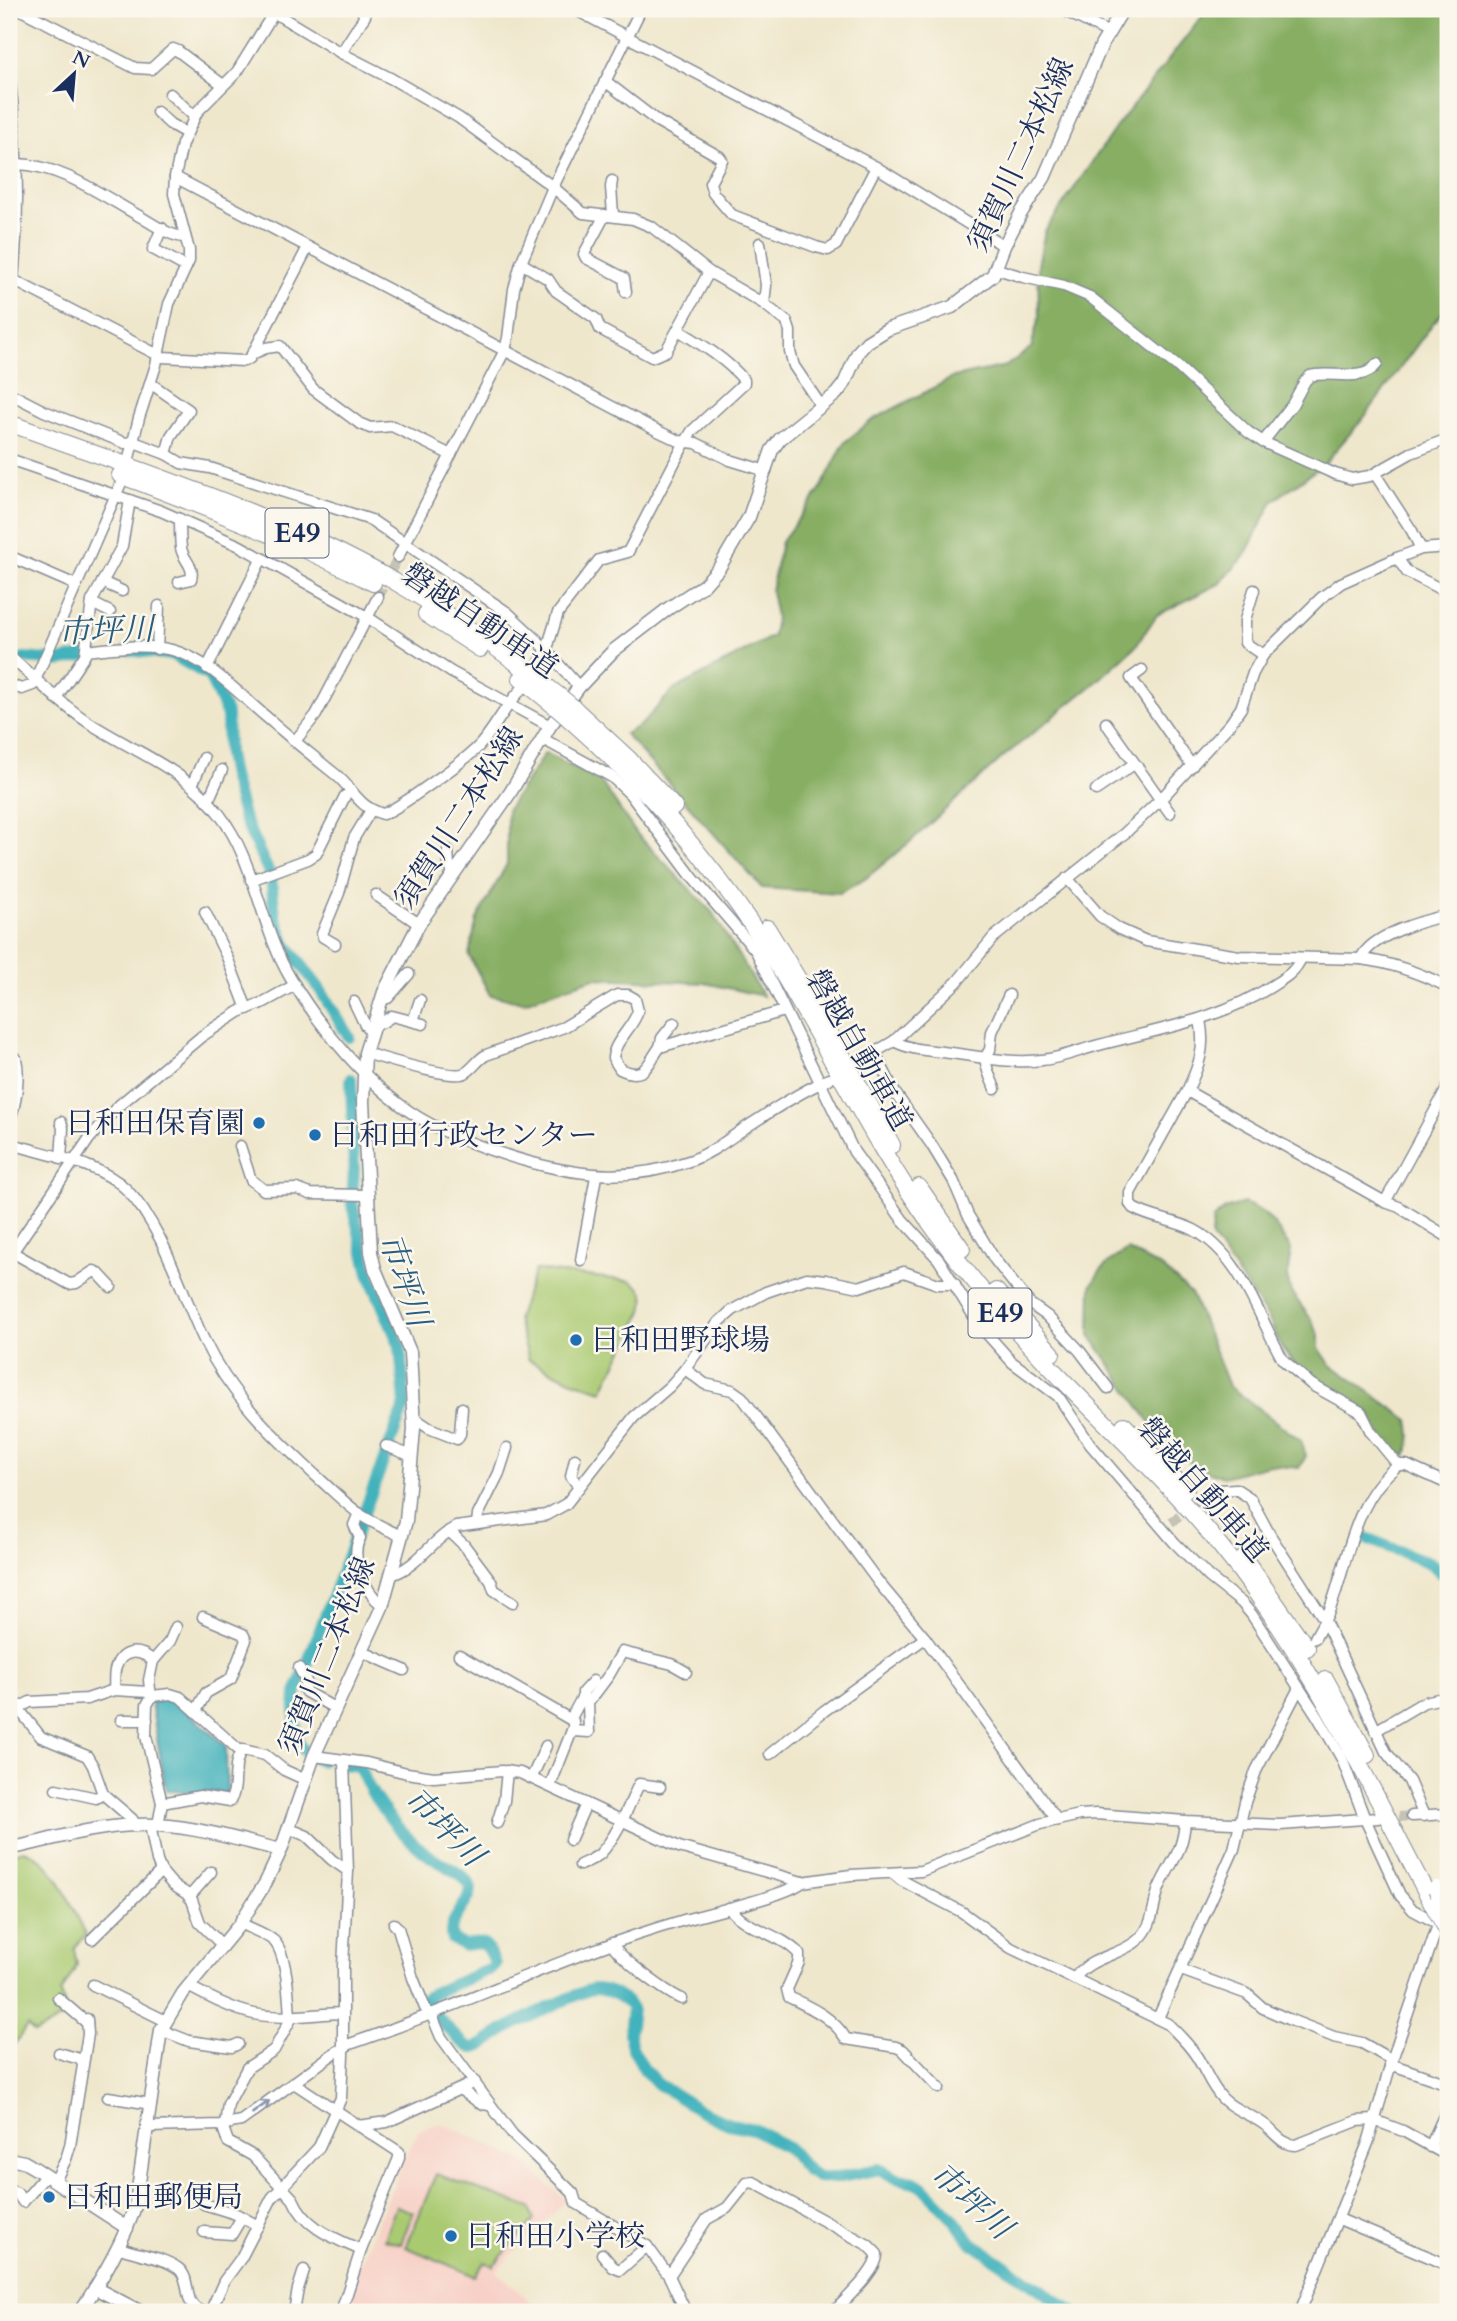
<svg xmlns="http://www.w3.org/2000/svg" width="1457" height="2321" viewBox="0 0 1457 2321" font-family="Cardo,'Noto Serif JP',serif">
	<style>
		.built { fill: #f7d1c7 }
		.green { fill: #aaca72; stroke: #627c68; stroke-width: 2 }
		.forest { fill: #87ae64; stroke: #516e61; stroke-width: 2 }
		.water { fill: #42b2bc; stroke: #2e708d; stroke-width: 2 }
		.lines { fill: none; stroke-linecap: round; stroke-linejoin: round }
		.river { stroke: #42b2bc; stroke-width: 12 }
		.minor-tunnel { stroke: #c5c2b6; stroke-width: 10; stroke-dasharray: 10 5; stroke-linecap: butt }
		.minor-casing { stroke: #858b95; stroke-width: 13 }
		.major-casing { stroke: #858b95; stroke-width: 15 }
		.highway-casing { stroke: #858b95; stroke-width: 18 }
		.minor { stroke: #fff; stroke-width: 10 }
		.major { stroke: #fff; stroke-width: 12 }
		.highway { stroke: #fff; stroke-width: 16 }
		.highway-bridge-casing { stroke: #858b95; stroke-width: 18; stroke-linecap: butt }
		.highway-bridge { stroke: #fff; stroke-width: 16 }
		.oneway { stroke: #8d97ae }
		.poi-dot { fill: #1f6fb2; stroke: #fbf7ec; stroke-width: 2.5 }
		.labels { text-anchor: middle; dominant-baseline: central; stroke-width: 5; stroke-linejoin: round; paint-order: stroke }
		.shield { fill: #fbf7ec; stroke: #5e6b89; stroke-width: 2 }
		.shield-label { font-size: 28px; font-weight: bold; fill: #1b2f5e }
		.street-label { font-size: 30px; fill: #1b2f5e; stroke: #fbf7ec }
		.poi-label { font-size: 30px; fill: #1b2f5e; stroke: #fbf7ec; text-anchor: start }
		.water-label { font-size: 32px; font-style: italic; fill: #295d7f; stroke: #fbf7ec }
	</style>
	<rect width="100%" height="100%" fill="#fbf7ec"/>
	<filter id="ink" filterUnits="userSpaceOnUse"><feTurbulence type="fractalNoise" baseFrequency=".0143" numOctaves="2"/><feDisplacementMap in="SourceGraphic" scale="14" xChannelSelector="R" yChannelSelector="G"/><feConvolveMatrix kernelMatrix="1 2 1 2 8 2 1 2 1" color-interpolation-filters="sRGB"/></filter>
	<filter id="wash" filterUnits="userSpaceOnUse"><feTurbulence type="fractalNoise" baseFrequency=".00686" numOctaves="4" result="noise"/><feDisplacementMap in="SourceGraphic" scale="28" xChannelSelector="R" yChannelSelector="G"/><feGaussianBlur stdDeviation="1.57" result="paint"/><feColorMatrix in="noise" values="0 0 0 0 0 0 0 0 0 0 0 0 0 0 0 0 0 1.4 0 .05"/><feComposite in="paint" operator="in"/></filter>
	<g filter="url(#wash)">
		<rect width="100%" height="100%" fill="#efe7cc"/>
		<path class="built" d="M441 2123 520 2159 566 2201 496 2271 540 2310 539 2312H344L349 2291 404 2160 419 2130Z"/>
		<g class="green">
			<path d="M535 1270 631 1281C644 1289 647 1296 643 1311L602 1391 570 1380 529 1360 517 1319Z"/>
			<path d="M24 1850C57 1862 71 1906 86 1934L74 1949 77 1965 61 1993 67 2015 35 2033 27 2026 9 2052V1854Z"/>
			<path d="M436 2174 530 2208 534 2220 493 2266 485 2262 475 2276 406 2247Z"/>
			<path d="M396 2206 413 2212 401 2244 384 2239Z"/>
		</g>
		<g class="forest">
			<path d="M1208 9H1448V307L1434 322 1366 415 1324 464 1273 501 1244 557 1219 584 1157 615 1135 647 1094 684 1003 757 911 841 865 879 840 893 762 888 625 734 642 724 672 691 773 636 776 617 771 591 781 542 819 492 845 442 872 420 954 377 1006 366 1031 348 1039 317 1038 265 1045 231 1116 127Z"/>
			<path d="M545 753 601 782 636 833 712 912 763 996 705 983 594 978 524 1002 490 995 469 955 477 919 507 864V810Z"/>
			<path d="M1244 1203C1273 1214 1274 1226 1291 1249L1287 1277 1291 1292 1311 1319 1319 1335V1348L1330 1364 1409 1420C1412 1434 1411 1443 1406 1456 1388 1451 1376 1432 1371 1414L1314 1382 1296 1365 1281 1347 1269 1319 1211 1236 1213 1219 1225 1209Z"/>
			<path d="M1128 1250 1163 1268 1192 1295 1229 1386 1301 1441 1306 1456 1299 1468 1269 1465 1223 1477 1194 1466 1170 1445 1147 1418 1090 1335 1091 1286 1100 1271 1110 1261Z"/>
		</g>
		<path class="water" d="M171 1697 226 1746 227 1793 166 1791 151 1703Z"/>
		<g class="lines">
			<g class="river">
				<path d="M128 650 173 655 209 676 227 715 228 754 232 776 244 819 271 877 275 916 286 944 319 988 349 1037"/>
				<path d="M24 658 59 661 93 654"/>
				<path d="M1366 1538 1432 1564 1448 1579"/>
				<path d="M321 1761C289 1751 295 1720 296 1693L405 1404 400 1346 370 1277 352 1204 354 1169 351 1079"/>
				<path d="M343 1764 358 1766C364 1776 369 1789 376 1799 390 1820 410 1842 431 1857 443 1865 464 1873 470 1886 476 1899 445 1919 452 1939L464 1946C487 1939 486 1946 495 1964L490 1969 433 1993 425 1999C430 2009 462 2047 473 2048 482 2048 493 2036 501 2032 513 2024 583 1990 594 1989 608 1989 623 1997 632 2008L629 2034 632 2047 644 2069 658 2084 706 2114 729 2124 754 2129 789 2149 808 2171 818 2177 835 2178 879 2169 896 2178 914 2182 923 2187 951 2216 972 2243 1073 2312"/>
			</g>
		</g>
	</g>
	<g filter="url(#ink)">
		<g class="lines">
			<g class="minor-tunnel">
				<path d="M378 597 398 557"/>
				<path d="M1171 1522 1219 1490"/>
				<path d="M1384 1818 1412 1816"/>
			</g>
			<defs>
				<g id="minor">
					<path d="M19 9 135 68 151 69 173 49 178 51 223 85"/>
					<path d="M268 9 341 53 392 79 459 118 553 187 583 213 633 219 652 227 709 272 764 304 787 322 790 331V352L794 366 821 406"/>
					<path d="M574 9 876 167 1004 246"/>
					<path d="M1061 9 1109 33"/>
					<path d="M341 53 365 16 361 9"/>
					<path d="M9 73C19 152 20 236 9 315"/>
					<path d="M605 81 657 121 720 157 722 160 710 183 713 193 732 215 816 247 828 250 836 245 876 167"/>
					<path d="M170 94 194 116"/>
					<path d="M157 112 170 124 186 133"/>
					<path d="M17 164C61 165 103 196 141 217 153 224 171 237 185 237"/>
					<path d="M175 177 660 432 679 441 696 443 730 460 766 471"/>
					<path d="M612 181 611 187 613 215"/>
					<path d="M605 215 584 254 586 258 624 278 626 292"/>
					<path d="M162 228 153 249 186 267"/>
					<path d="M760 243 766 285 764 304"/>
					<path d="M521 263 548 279 556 291 596 319 600 329 652 357 666 351 709 272"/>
					<path d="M997 269 1023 277 1064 286 1090 297 1177 366 1248 432 1263 442 1335 474 1352 479 1370 476 1411 453 1448 439"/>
					<path d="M13 280 162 357 244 361 250 358 253 353 308 247"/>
					<path d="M252 354 266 348 280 346 313 389 359 423 370 428 392 426 451 455"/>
					<path d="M150 383 189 410 171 436 166 454"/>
					<path d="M9 393 44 411 125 443 134 442 166 454 181 463 210 468 371 520 508 613 538 641 579 687"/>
					<path d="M1263 442 1292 405 1305 381 1310 376C1330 370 1363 384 1377 364"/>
					<path d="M129 458 139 418 156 365 169 304 189 261V250L174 194 175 177 182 144 197 112 237 72 276 9"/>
					<path d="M9 459 161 511 240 546 367 617 451 672 550 726"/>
					<path d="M1375 474 1412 531 1421 549"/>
					<path d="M9 556 76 585"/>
					<path d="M398 557 505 350 508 338 514 289 521 263 553 187 641 9"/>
					<path d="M1397 558 1407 572 1448 593"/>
					<path d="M102 582 122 591"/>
					<path d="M179 582 191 579C195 566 183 560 181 548 180 539 180 529 180 519"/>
					<path d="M1254 590 1245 620V643L1263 655"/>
					<path d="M92 603 110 612"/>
					<path d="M157 649 159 606"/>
					<path d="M86 651C115 648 143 643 172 650 207 659 238 693 264 715 287 735 311 755 335 774 354 789 356 806 383 814 395 811 467 759 478 747 494 731 503 708 521 690"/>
					<path d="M9 656C35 678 59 703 88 722 134 752 186 769 220 815 256 862 260 928 291 979 321 1029 368 1086 418 1117 453 1138 490 1151 529 1162 585 1177 632 1181 689 1161 710 1154 726 1141 745 1128 771 1111 800 1092 829 1079"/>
					<path d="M538 666 546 652 558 613 599 560 628 552 683 446 692 431 744 383V380C726 359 701 344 678 330"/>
					<path d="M207 668 262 558"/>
					<path d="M1142 670 1131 678 1192 766"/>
					<path d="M9 685 22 689 33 685 121 483"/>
					<path d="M56 698 85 655 92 601 122 546 130 500"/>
					<path d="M1106 723 1170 813"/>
					<path d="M543 739 612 777 630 794 693 878 756 951 854 1152 902 1219 939 1260 980 1326 1012 1362 1058 1396 1090 1444 1174 1542 1209 1577 1242 1603 1252 1615 1318 1717 1342 1759 1365 1819 1400 1895 1413 1910 1439 1924"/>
					<path d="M295 741 316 715 378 597"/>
					<path d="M192 785 204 758"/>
					<path d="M1096 790 1134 764"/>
					<path d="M208 801 222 770"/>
					<path d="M448 850 449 865 454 874"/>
					<path d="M1067 878 1100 916 1119 929 1146 941 1239 956 1361 959C1393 963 1420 973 1448 987"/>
					<path d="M251 880 308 859 316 854 345 796"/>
					<path d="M376 895 419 924"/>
					<path d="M205 912 227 957 247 1009"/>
					<path d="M335 944 323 937 322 934 339 893 354 838 371 810"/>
					<path d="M1361 959C1370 935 1425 920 1448 915"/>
					<path d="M382 999 388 998 409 974"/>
					<path d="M354 1002 365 1025 371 1032"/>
					<path d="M1200 1020C1206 1048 1199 1066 1187 1091L1385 1202 1399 1207 1448 1237"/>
					<path d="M413 1021 420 1000"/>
					<path d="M373 1026 383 1022 392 1016 423 1024"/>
					<path d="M894 1041C912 1051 932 1050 951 1053 982 1057 1011 1064 1042 1060 1062 1058 1080 1050 1099 1045 1160 1029 1222 1019 1275 984 1286 977 1296 971 1301 958"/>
					<path d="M660 1047 662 1038 674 1023"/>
					<path d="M9 1053 16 1059C20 1075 16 1106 9 1121"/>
					<path d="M365 1053C383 1058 451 1080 465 1073 473 1069 477 1060 486 1055L564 1027 617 995H628L635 999 638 1011C633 1028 614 1041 613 1058L620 1069C646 1081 647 1064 660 1047L784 1011"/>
					<path d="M875 1053 895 1093 931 1144 953 1180 968 1215 995 1260 1030 1304 1047 1316 1079 1350 1108 1388"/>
					<path d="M860 1061 894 1041 957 982 993 938 1125 833 1160 800 1230 724 1241 708 1253 673 1263 655 1321 598 1341 583 1397 558 1421 549 1448 547"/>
					<path d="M995 1089C991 1077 980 1060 990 1050L992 1032 1009 995"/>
					<path d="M1187 1091 1130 1193V1204L1133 1208C1152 1219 1175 1220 1194 1230 1241 1255 1258 1316 1283 1360L1312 1385 1361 1412 1371 1432 1398 1465H1406L1448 1484"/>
					<path d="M61 1122 63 1128 61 1159"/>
					<path d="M9 1143C45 1155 99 1162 126 1189 164 1228 181 1292 204 1340 229 1394 272 1435 315 1475 331 1489 346 1505 364 1517 375 1524 389 1530 401 1536"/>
					<path d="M240 1146 251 1180 264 1190 297 1189 310 1194 367 1195"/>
					<path d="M1385 1202 1448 1087"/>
					<path d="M12 1252 69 1284 76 1283 94 1271 98 1273 111 1287"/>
					<path d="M9 1257 89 1139 117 1107 202 1036 239 1012 264 1002 295 985"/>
					<path d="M581 1260 596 1176"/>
					<path d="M685 1369 705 1384 732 1390 742 1397 879 1583 925 1638 1057 1820"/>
					<path d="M414 1418 429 1428 457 1439 460 1434 462 1408"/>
					<path d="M386 1446 412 1456"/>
					<path d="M575 1459 571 1476 579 1487"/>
					<path d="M1219 1490 1236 1489 1250 1498 1270 1535 1324 1619 1386 1752 1409 1781 1424 1816"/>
					<path d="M359 1513 354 1525 360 1538C349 1557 366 1593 382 1605"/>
					<path d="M477 1523 478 1515 499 1473 507 1448"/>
					<path d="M449 1531 464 1545 491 1581 494 1590 513 1602"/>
					<path d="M391 1575C418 1567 432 1539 456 1527L546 1515 566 1504 634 1417 670 1386 685 1369 718 1323 733 1310 766 1292 807 1278 826 1280 859 1287 904 1272 938 1284H955"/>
					<path d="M1315 1638C1320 1628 1326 1619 1330 1609 1349 1558 1353 1501 1398 1465"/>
					<path d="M363 1652 404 1670"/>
					<path d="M459 1655 573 1721V1728L550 1786"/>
					<path d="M153 1661 170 1641 176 1627"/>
					<path d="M299 1668 306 1681 304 1689 306 1692 336 1709"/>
					<path d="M114 1690C115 1683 113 1674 116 1667 122 1649 140 1649 153 1661L149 1680 151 1698"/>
					<path d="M9 1697 41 1737 87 1756 93 1766 103 1794 132 1819 136 1825"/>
					<path d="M18 1708 30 1702 87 1699 114 1690 149 1692"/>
					<path d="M196 1711 206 1693 231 1679 246 1640 243 1634 203 1617"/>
					<path d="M571 1718 583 1696V1692L593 1681"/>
					<path d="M121 1720H147"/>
					<path d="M572 1731 589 1732 588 1703 609 1675 622 1652 672 1664 686 1672"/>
					<path d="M1375 1731 1424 1702 1448 1697"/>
					<path d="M770 1754 824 1711 925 1638"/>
					<path d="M314 1756 367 1763 407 1773 434 1777 502 1771 520 1773 679 1847 802 1882 851 1875 921 1871 1040 1824 1080 1815 1096 1814 1185 1821 1280 1825 1378 1818"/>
					<path d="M532 1777 546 1746"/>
					<path d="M56 1789 96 1798 103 1794"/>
					<path d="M162 1803 200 1796 230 1801C240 1786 230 1763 243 1750L265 1755 284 1770 306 1780"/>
					<path d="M1412 1816 1448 1814"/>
					<path d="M497 1823 504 1801 507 1771"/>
					<path d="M150 1825 157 1861 161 1871 173 1885 187 1894 192 1900 200 1923 222 1945"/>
					<path d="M158 1825 162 1803 146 1736 147 1705 152 1696 170 1694 180 1697 240 1751"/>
					<path d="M288 1828 307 1836 332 1860 348 1871"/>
					<path d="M570 1840 586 1804"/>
					<path d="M580 1865C586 1862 594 1859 600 1854 618 1835 628 1807 639 1784L660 1787"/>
					<path d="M894 1874 901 1880 962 1912 1011 1948 1168 2024C1178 2034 1189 2044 1197 2057 1206 2071 1211 2087 1223 2099 1235 2111 1251 2114 1265 2125 1275 2133 1282 2145 1296 2145L1357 2121 1374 2120 1403 2131 1448 2156"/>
					<path d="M189 1897 211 1872"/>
					<path d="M729 1908C746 1930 780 1933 799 1954V1962L787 1989 789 1997C811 2008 833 2017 846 2039L896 2047 903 2050 939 2088"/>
					<path d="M240 1923C251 1929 265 1933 274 1941 287 1954 289 1998 290 2017"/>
					<path d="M394 1924 398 1928 413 1978 425 2008 433 2018 441 2037 512 2134 573 2193 576 2203 647 2246 669 2276 686 2312"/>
					<path d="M92 1939 161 1871"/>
					<path d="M612 1943C618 1957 667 1993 682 1999"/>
					<path d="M1181 1970 1247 1994 1263 2008 1288 2019 1334 2037 1362 2043 1392 2060"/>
					<path d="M1074 1979C1090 1956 1120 1956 1138 1940 1155 1925 1152 1904 1160 1886 1172 1860 1183 1852 1185 1821"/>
					<path d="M93 1985 166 2021"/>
					<path d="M188 1986C209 1997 231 2009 254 2014 282 2020 313 2014 342 2013"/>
					<path d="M58 1998 87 2023"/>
					<path d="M1158 2018 1234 1849 1245 1802 1256 1771 1299 1688"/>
					<path d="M161 2030 189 2041 232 2047 238 2044"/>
					<path d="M59 2053 83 2060"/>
					<path d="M1390 2064 1448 2084"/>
					<path d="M294 2083 399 2152V2158L361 2250 341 2312"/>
					<path d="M461 2090 481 2104 490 2105"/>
					<path d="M108 2097 151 2104"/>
					<path d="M222 2125 228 2142 253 2156 293 2199C305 2228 334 2238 361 2250"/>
					<path d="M225 2125 228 2104 247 2068 274 2050 292 2017"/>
					<path d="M358 2126 387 2122 475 2082"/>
					<path d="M149 2127 220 2125 241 2121 333 2054 350 2044C462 2006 567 1954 681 1921 702 1915 792 1894 802 1882"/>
					<path d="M1430 2147 1448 2107"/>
					<path d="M55 2181 66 2159 70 2146 88 2034 87 2019"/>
					<path d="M9 2190 17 2193 23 2202 46 2175"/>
					<path d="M204 2204 236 2214 258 2226"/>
					<path d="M1339 2219 1448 2265"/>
					<path d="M204 2232 232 2234 242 2217"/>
					<path d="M118 2247C137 2255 162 2256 179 2269 192 2280 182 2305 201 2311 208 2313 219 2309 228 2310 233 2310 238 2312 244 2312"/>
					<path d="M602 2254 613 2267 620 2270 647 2246"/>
					<path d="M669 2276 707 2219 727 2208 747 2183 753 2182 868 2245 877 2254C878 2271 845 2299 834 2312"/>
					<path d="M211 2310 224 2281 241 2258 272 2198 319 2147 341 2098 343 2055V1966L348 1871 344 1762"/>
					<path d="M294 2312 298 2289 304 2270"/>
					<path d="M1241 2312 1243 2310"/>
					<path d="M1300 2312 1368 2143 1392 2060 1440 1919"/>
				</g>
				<g id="major">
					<path d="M9 1849C51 1840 94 1826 137 1825 185 1823 234 1839 281 1850"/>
					<path d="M9 2159 24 2162 36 2169 127 2228"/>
					<path d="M95 2288 141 2312"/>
					<path d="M80 2312C102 2278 124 2242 136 2203L161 2030 183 1993 239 1925 266 1882 281 1850 314 1756 382 1607 406 1521 414 1429 410 1352 375 1269 371 1252 363 1102 365 1053 384 992 419 924 510 793 550 726 579 687 613 651 669 608 704 585 719 568 749 517 772 450 780 439 836 394 844 384 858 352 867 342 888 329 952 307 993 275 1004 246 1021 213 1044 178 1102 44 1123 9"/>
				</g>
				<g id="highway">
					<path d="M9 423C138 470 272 512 392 580 451 614 505 653 558 695"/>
					<path d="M120 475C206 508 292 540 373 583"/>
					<path d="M426 614 480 649"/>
					<path d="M521 679 552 704"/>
					<path d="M574 708 628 758 674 807"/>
					<path d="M568 718C650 790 722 873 778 966 832 1055 876 1150 938 1234 973 1282 1012 1327 1053 1370 1110 1429 1170 1484 1222 1548 1310 1656 1368 1783 1433 1905"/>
					<path d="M767 928 817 1010 892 1145"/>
					<path d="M919 1187 962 1249"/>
					<path d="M996 1291 1052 1353"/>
					<path d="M1124 1425 1186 1490"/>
					<path d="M1244 1558 1307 1648"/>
					<path d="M1326 1680 1367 1755"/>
				</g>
			</defs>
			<use href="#minor" class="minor-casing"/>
			<use href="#major" class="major-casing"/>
			<use href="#highway" class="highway-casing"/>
			<use href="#minor" class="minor"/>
			<use href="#major" class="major"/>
			<use href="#highway" class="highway"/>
			<defs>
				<g id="highway-bridge">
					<path d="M558 695 574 708"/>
					<path d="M552 704 568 718"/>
					<path d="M1436 1889 1448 1911"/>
					<path d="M1433 1905 1448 1932"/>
				</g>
			</defs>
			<use href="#highway-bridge" class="highway-bridge-casing"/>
			<use href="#highway-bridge" class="highway-bridge"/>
		</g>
		<defs><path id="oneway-shaft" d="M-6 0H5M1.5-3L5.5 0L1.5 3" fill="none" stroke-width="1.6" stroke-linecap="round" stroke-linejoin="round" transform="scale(1.75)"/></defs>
		<use class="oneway" href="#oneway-shaft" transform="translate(261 2107) rotate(-36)"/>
	</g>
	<g class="poi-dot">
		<circle cx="259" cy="1123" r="7"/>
		<circle cx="315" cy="1135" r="7"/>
		<circle cx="576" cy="1340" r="7"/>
		<circle cx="49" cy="2197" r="7"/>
		<circle cx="451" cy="2236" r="7"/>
	</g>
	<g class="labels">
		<g class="shield">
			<rect x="265.5" y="508.5" width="63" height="49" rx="5"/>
			<rect x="968.5" y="1288.5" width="63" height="49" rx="5"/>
		</g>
		<g class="shield-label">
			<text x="297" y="533">E49</text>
			<text x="1000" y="1313">E49</text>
		</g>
		<g class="street-label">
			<text transform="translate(1021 155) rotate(-65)">須賀川二本松線</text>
			<text transform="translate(480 621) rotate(34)">磐越自動車道</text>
			<text transform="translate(459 818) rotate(-57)">須賀川二本松線</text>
			<text transform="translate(859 1050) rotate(60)">磐越自動車道</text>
			<text transform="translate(1203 1490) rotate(49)">磐越自動車道</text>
			<text transform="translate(327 1656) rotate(-68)">須賀川二本松線</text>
		</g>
		<g class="poi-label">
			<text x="245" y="1123" text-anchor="end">日和田保育園</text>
			<text x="329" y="1135">日和田行政センター</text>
			<text x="590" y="1340">日和田野球場</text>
			<text x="63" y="2197">日和田郵便局</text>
			<text x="465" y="2236">日和田小学校</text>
		</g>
		<g class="water-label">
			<text transform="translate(106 631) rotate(-2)">市坪川</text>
			<text transform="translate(404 1280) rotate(71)">市坪川</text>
			<text transform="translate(444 1827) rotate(45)">市坪川</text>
			<text transform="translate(971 2201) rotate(42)">市坪川</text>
		</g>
	</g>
	<rect width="1457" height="2321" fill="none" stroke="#fbf7ec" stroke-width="35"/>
	<g transform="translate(74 74) rotate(26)" stroke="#fbf7ec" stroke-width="5" paint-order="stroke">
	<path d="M0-5L12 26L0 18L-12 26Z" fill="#1b2f5e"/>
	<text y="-10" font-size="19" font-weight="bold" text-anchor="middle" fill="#1b2f5e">N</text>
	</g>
</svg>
